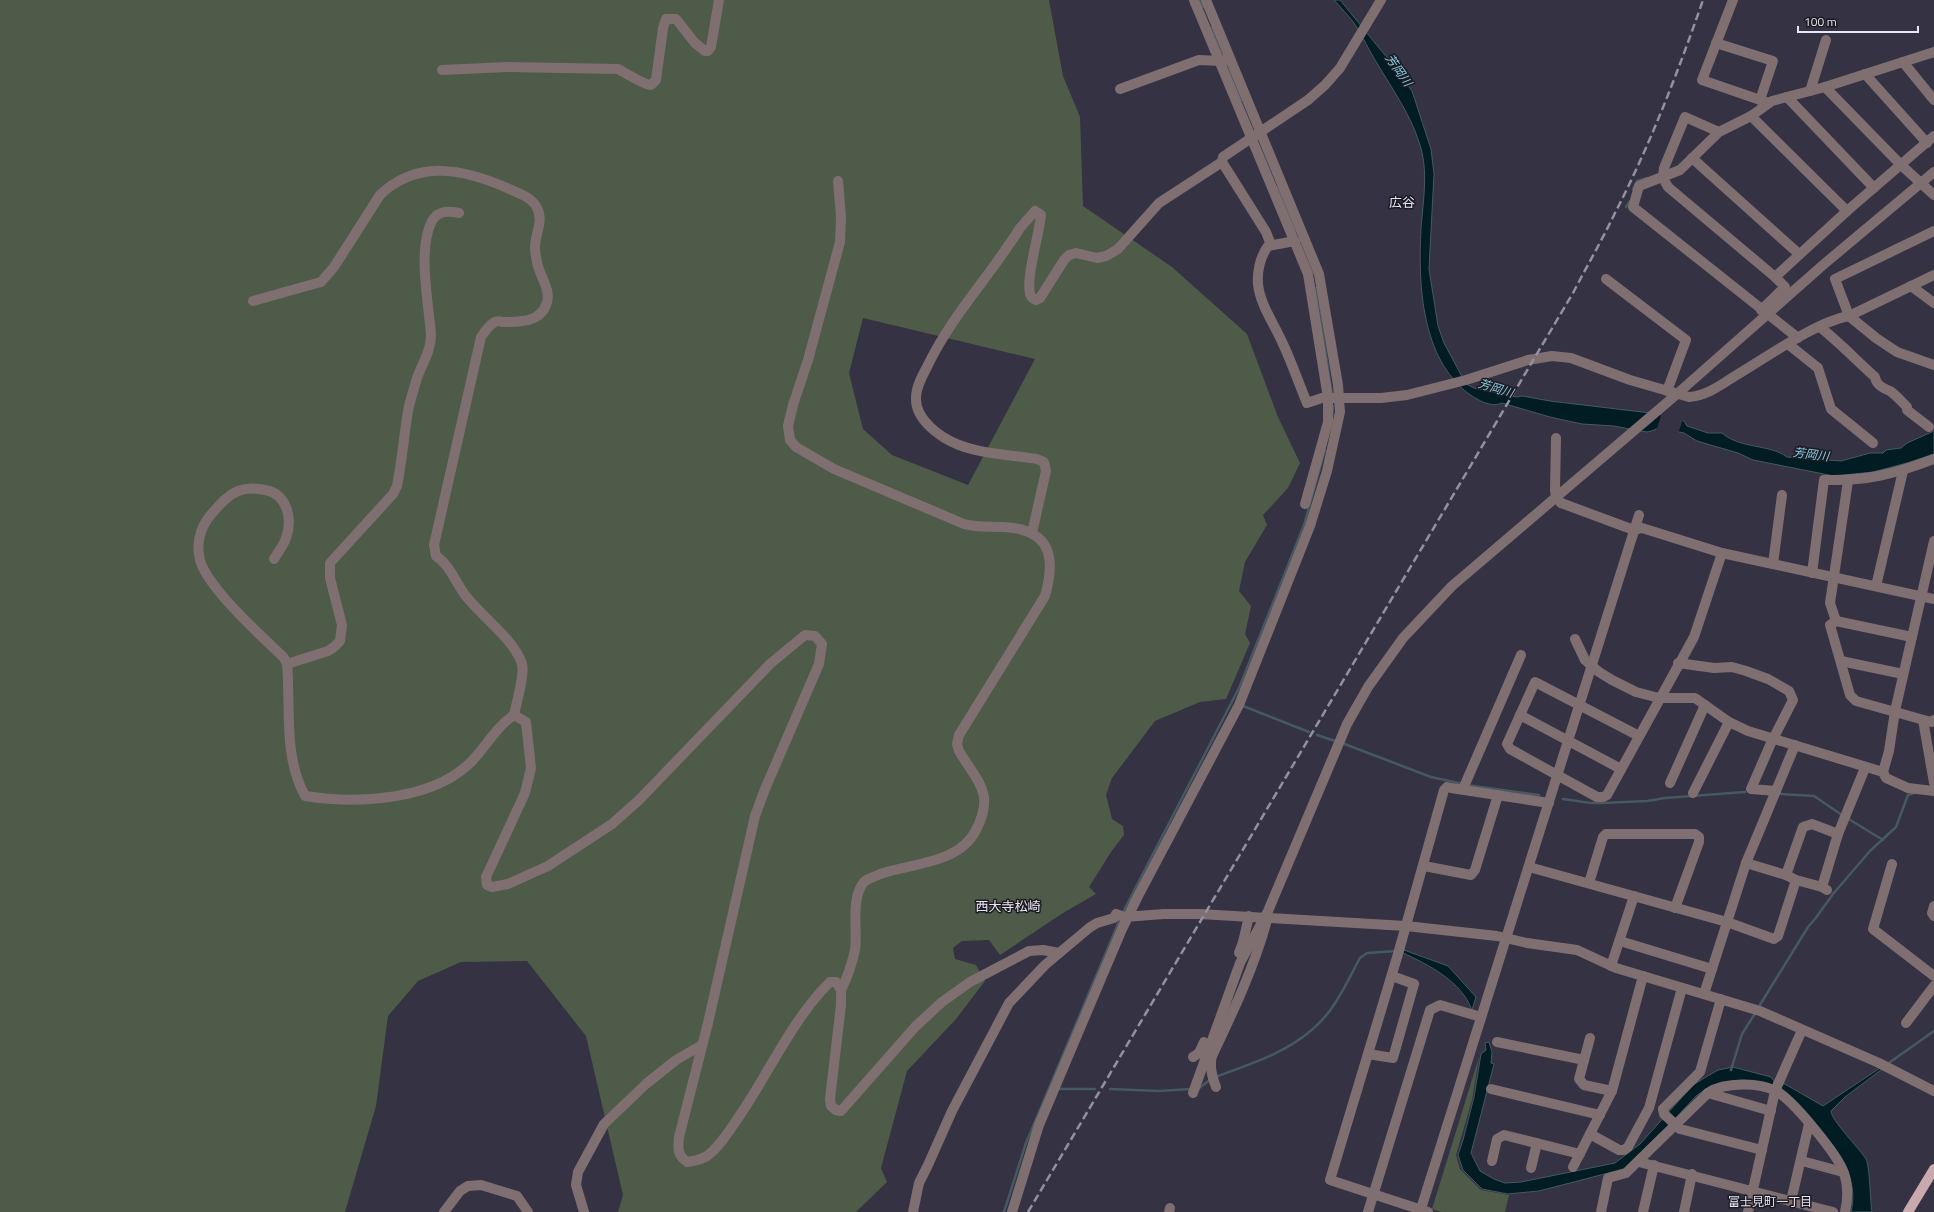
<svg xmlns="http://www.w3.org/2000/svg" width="1934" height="1212" viewBox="0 0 1934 1212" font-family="'Titillium Web','Noto Sans JP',sans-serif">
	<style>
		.green { fill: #4e5b48; fill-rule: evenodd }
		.water { fill: #011c23; stroke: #465961 }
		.pier { fill: #343243 }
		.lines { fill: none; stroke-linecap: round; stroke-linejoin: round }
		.stream { stroke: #465961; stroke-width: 2.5 }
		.minor { stroke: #7f6f71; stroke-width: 10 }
		.major { stroke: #c9a9ad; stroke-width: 10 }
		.rail { stroke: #92919f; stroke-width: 2.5; stroke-dasharray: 8 4; stroke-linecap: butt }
		.labels { text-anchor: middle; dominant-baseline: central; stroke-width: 3; stroke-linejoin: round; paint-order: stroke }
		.water-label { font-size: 12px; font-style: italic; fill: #86cbde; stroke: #1c1b23 }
		.neighbourhood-label { font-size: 12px; fill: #e8e7f3; stroke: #1c1b23 }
		.quarter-label { font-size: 13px; fill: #e8e7f3; stroke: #1c1b23 }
	</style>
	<rect width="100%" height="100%" fill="#343243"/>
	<g class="green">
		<path d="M0 0H1049L1063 76 1080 117 1083 206 1172 267 1247 334 1278 417 1300 463 1288 488 1263 515 1267 525 1245 562 1239 591 1251 606 1245 634 1250 643 1226 699 1200 702 1155 721 1112 778 1106 795 1112 819 1123 826 1124 835 1111 852 1089 887 1096 894 1063 913 1000 955 989 940 962 941 953 948 955 959 976 965 985 981 956 1019 907 1071 881 1168 887 1182 856 1212H618L623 1195 586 1036 527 961 461 962 418 981 388 1016 376 1106 345 1212H0ZM863 318 1035 359 968 485 892 455 863 429 849 373Z"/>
		<path d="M1479 1057 1472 1100 1456 1155 1460 1169 1481 1190 1509 1195 1505 1212H1441L1432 1209Z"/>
	</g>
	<g class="water">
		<path d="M1334 0H1340L1393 65 1412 91 1431 149 1434 174 1429 269 1438 326 1444 343 1466 384 1474 388 1517 397 1522 396 1550 401 1659 414 1684 421 1687 426 1708 433H1722C1740 449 1770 444 1787 457L1841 461 1870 453H1883L1886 450 1901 448 1907 443 1934 431V454L1907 463 1873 472 1834 476 1753 460 1738 453 1697 441 1684 433 1660 428 1648 432 1640 431 1614 426 1582 424 1550 417 1502 403C1491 408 1478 400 1469 394 1421 358 1418 284 1421 229 1423 200 1429 170 1419 142 1410 114 1393 90 1378 65 1369 51 1363 36 1354 23 1348 15 1341 8 1334 0Z"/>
		<path d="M1404 950 1448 966 1476 997 1472 1010C1461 981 1429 965 1403 953Z"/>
		<path d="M1489 1042 1492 1052 1491 1063 1494 1064 1471 1153 1480 1171 1494 1179 1505 1183 1521 1182 1605 1165 1615 1163 1640 1144 1693 1085 1706 1077 1718 1070 1733 1067 1771 1077 1774 1081 1773 1085 1745 1081 1722 1082 1710 1086 1696 1096 1674 1120 1624 1169 1539 1191 1508 1194 1482 1189 1463 1170 1458 1155 1463 1140 1474 1097 1481 1054 1486 1050 1485 1043Z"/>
		<path d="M1880 1068 1882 1069 1845 1097 1831 1111C1831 1120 1859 1148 1866 1159 1870 1167 1870 1201 1872 1212H1851C1864 1159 1806 1125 1780 1087L1781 1084H1785L1823 1106Z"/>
	</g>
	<path class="pier" d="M1662 413 1683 419 1678 434 1660 430 1656 431Z"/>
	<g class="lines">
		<g class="stream">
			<path d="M1201 0 1203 7"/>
			<path d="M1212 28 1224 57"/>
			<path d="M1226 62 1241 100"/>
			<path d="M1277 187 1296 231"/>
			<path d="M1633 189 1637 181 1647 178"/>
			<path d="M1626 207 1630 201"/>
			<path d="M1316 288 1332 395"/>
			<path d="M1332 419 1333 406"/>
			<path d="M1243 706 1309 732"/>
			<path d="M1317 735 1338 742"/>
			<path d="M1342 743 1431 777 1463 784"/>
			<path d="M1467 785 1539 795"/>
			<path d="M1781 794 1814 796 1842 815"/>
			<path d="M1563 799 1591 803H1603L1647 801 1665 798 1745 792"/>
			<path d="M1847 818 1883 840"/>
			<path d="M1122 914 1239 688 1304 525 1325 450"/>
			<path d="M1758 1008 1808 927 1815 919 1833 894 1870 851 1896 827 1908 795 1914 793"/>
			<path d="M1886 1065 1934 1031"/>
			<path d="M1731 1070 1742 1034 1756 1012"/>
			<path d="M1215 1077C1255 1063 1301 1048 1328 1013 1341 997 1350 976 1360 958L1367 953 1396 951"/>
			<path d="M1059 1089H1095"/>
			<path d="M1110 1089 1159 1091 1191 1089"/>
			<path d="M1198 1089 1211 1079"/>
			<path d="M1004 1212 1026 1143 1120 919"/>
		</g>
		<g class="minor">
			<path d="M1194 0 1308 274 1328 398V422L1305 504"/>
			<path d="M1733 0 1702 80 1769 103"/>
			<path d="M1716 43 1773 61 1760 100"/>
			<path d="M1934 52 1825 87 1772 101 1751 116 1847 211 1934 136"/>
			<path d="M1903 62 1934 100"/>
			<path d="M442 70 507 67 618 69C626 73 644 85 651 85L656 80 663 28 666 19H676L695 43 705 51H708L711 47 719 0"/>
			<path d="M1865 74 1927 143"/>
			<path d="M1825 87 1901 165 1934 195"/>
			<path d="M1120 89 1199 60 1220 61 1225 60"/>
			<path d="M1810 91 1826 40"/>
			<path d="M1787 97 1874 188"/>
			<path d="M1751 116 1719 132 1680 170 1639 186 1633 207 1798 338"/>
			<path d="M1719 132 1685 117 1664 168 1663 178 1668 187 1775 277"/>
			<path d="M1692 158 1799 254"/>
			<path d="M838 181 841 217 840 242 808 360 793 405 788 426 790 440 796 447 834 469 964 524C978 528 990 526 1004 527 1051 530 1056 557 1045 596L959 735 957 744 959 751C978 783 995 793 976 830 959 864 912 863 880 874 875 877 868 878 864 882 850 899 858 930 855 950 852 964 847 978 841 990"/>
			<path d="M1934 231 1835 279 1849 316 1876 338 1897 352 1934 365"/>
			<path d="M1295 241 1268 246C1260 257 1257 272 1258 284 1260 305 1275 325 1283 344 1292 363 1299 384 1307 403L1322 398H1381L1407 395 1466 380 1528 360 1552 356 1571 358 1630 380 1689 397C1706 396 1721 385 1735 376 1766 358 1815 322 1849 316L1934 275"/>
			<path d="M1271 245 1266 232 1222 162 1223 157 1308 100 1325 85 1340 68 1381 0"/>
			<path d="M1606 279 1686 340 1667 391"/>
			<path d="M1911 286 1934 303"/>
			<path d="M253 301 321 282 334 267 380 195C418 159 464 169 507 188 518 193 532 197 537 208 544 221 535 234 535 247 535 252 536 257 537 262 539 275 551 289 547 302 542 322 521 322 504 322 501 322 498 320 495 322 489 325 485 331 481 337L434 545 436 556C449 564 456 583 465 595 481 616 514 639 522 664 525 675 516 704 514 715 496 727 487 745 473 760 434 801 357 804 305 796 283 755 291 709 287 664L284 658C262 636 208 589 200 560 195 541 202 523 215 510 221 503 228 495 238 491 246 488 256 488 265 490 287 494 293 518 286 538 284 545 278 552 274 559"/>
			<path d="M1761 310 1785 287 1775 277 1847 211"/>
			<path d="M1820 327C1840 343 1856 360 1875 377 1876 385 1883 388 1890 391 1896 395 1902 402 1907 407V410L1929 427"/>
			<path d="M1788 344 1818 368 1831 409 1873 443"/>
			<path d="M1556 438 1555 490 1556 497 1561 503 1634 530 1642 528 1722 553 1934 599"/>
			<path d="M1032 533 1046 471 1044 462 1037 459C1011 455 982 454 959 445 941 438 915 420 916 398 916 387 922 376 927 367 951 316 991 275 1020 228L1035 211 1041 215C1039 236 1026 276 1030 294 1031 297 1033 299 1036 300L1040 298 1064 260 1069 255 1076 253 1097 258 1106 256 1118 249 1159 203 1222 162"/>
			<path d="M1934 541 1895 711 1889 751 1883 772 1886 778 1908 788 1934 791"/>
			<path d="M1773 564 1782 495"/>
			<path d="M1812 573 1824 480C1867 481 1895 474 1934 459"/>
			<path d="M1876 586 1903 471"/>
			<path d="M1836 621 1830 603 1848 481"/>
			<path d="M1912 637 1836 621 1830 625 1850 695 1856 701 1931 722 1934 720"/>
			<path d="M1575 639 1585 660 1599 672 1612 680 1636 692 1659 698H1695L1729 722 1748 731 1883 772"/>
			<path d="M1841 661 1903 674"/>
			<path d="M1678 663 1714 668 1732 667 1746 671 1768 679 1789 691 1793 700 1771 743 1751 789 1776 791"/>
			<path d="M287 664 328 651 334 647 340 641 342 625 330 578V563L393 494 397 486C402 461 404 435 408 411 410 400 414 389 417 378 422 364 431 351 431 335 429 305 417 249 432 221 438 210 449 211 459 213"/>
			<path d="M514 715 526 722 531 768 525 793 486 877 487 885 492 887 508 884 548 866 612 824 639 800 770 664 805 635 815 636 822 644 819 664 765 789 755 816 708 1023 679 1137C678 1148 677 1155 687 1162 694 1161 701 1160 707 1156 719 1147 728 1133 736 1121 767 1077 792 1019 830 982H836L841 990V1005L830 1099 831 1106 836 1110 841 1111 915 1027 942 1002 970 982 1029 951 1043 950 1059 953"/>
			<path d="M1520 715 1621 769"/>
			<path d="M1923 720 1934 783"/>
			<path d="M1639 736 1535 682 1507 744 1510 749 1597 797H1603L1607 795 1694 637 1722 553"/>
			<path d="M1670 783 1705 705"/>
			<path d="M1463 789 1521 655"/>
			<path d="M1693 793 1729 722"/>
			<path d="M1746 863 1786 875 1796 880 1822 887 1827 890"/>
			<path d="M1892 864 1873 929 1934 976"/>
			<path d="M1424 866 1471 875 1475 870 1498 795"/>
			<path d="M1529 867 1727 922 1774 939 1778 936 1796 880"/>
			<path d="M1786 875 1803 827 1812 824 1838 834"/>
			<path d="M1589 883 1603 837 1606 834H1695L1699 837V842L1675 908"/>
			<path d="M1822 887 1838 834 1865 768"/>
			<path d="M1934 906 1932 913 1934 916"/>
			<path d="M1620 941 1712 969"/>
			<path d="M1239 953 1243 942 1249 916"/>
			<path d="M1611 966 1634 896"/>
			<path d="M1704 994 1746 863 1795 745"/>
			<path d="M1906 1023 1934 986"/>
			<path d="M1590 1038 1579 1079 1584 1085 1612 1091"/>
			<path d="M1497 1042 1584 1060"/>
			<path d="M1368 1054 1393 1058 1414 984 1392 976"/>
			<path d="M1193 1057 1199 1053 1204 1042"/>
			<path d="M1216 1087C1212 1077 1209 1067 1212 1056 1233 1012 1254 968 1267 920"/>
			<path d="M1491 1089 1600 1115"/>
			<path d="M1193 1093 1240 963 1268 911 1347 724 1368 687 1403 638 1452 586 1677 394 1823 265 1934 172"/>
			<path d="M1708 1093C1725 1082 1758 1082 1776 1091 1793 1100 1838 1155 1844 1173 1848 1185 1848 1199 1845 1212"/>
			<path d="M1663 1109 1700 1072 1721 999"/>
			<path d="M1663 1109 1664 1114 1680 1129 1762 1150"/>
			<path d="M1590 1134 1619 1150H1624L1628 1147 1649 1108 1682 988"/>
			<path d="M1492 1161 1497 1139 1504 1135 1580 1154"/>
			<path d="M1802 1161 1843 1172"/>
			<path d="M1639 1162 1833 1212"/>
			<path d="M1573 1167 1612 1091 1643 976"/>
			<path d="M1531 1168 1537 1143"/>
			<path d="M1791 1201 1809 1124"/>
			<path d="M444 1212 460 1191 468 1186 481 1185 517 1196 528 1212"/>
			<path d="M584 1212 576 1185 578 1172 604 1124 646 1084 676 1060 702 1045"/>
			<path d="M913 1212 919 1183 928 1165 952 1111 1009 1003 1045 965 1089 928 1097 923 1114 918 1116 914 1124 917 1164 914H1200L1406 926 1497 936 1527 943 1577 950 1616 968 1760 1011 1879 1063 1934 1091"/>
			<path d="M1012 1212 1039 1125 1122 929 1137 898 1239 705 1310 526 1327 471 1340 412 1338 385 1319 274 1206 0"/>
			<path d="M1169 1212 1170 1208"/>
			<path d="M1368 1212 1430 1010 1440 1005 1481 1017"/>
			<path d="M1420 1212 1639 515"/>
			<path d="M1428 1212 1330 1180 1398 954 1444 790 1447 787 1451 788 1549 803"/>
			<path d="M1601 1212 1608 1178 1626 1173 1708 1093 1771 1111"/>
			<path d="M1643 1212 1654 1165"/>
			<path d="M1684 1212 1692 1174"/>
			<path d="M1748 1212 1775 1091 1802 1030"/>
		</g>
		<path class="major" d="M1908 1212 1934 1169"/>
		<path class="rail" d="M1028 1212 1573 293C1587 266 1602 240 1615 213 1650 145 1678 72 1703 0"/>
	</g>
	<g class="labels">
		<g class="water-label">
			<text transform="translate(1399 70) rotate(55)">芳岡川</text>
			<text transform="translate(1496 388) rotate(17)">芳岡川</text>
			<text transform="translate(1811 454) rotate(7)">芳岡川</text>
		</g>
		<g class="neighbourhood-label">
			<text x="1770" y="1201">富士見町一丁目</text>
		</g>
		<g class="quarter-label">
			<text x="1402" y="202">広谷</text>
			<text x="1008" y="906">西大寺松崎</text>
		</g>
	</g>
	<path d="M1798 26v6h120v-6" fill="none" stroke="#e8e7f3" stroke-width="2"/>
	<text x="1804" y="26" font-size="12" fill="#e8e7f3" stroke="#1c1b23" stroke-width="3" paint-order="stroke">100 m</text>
</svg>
